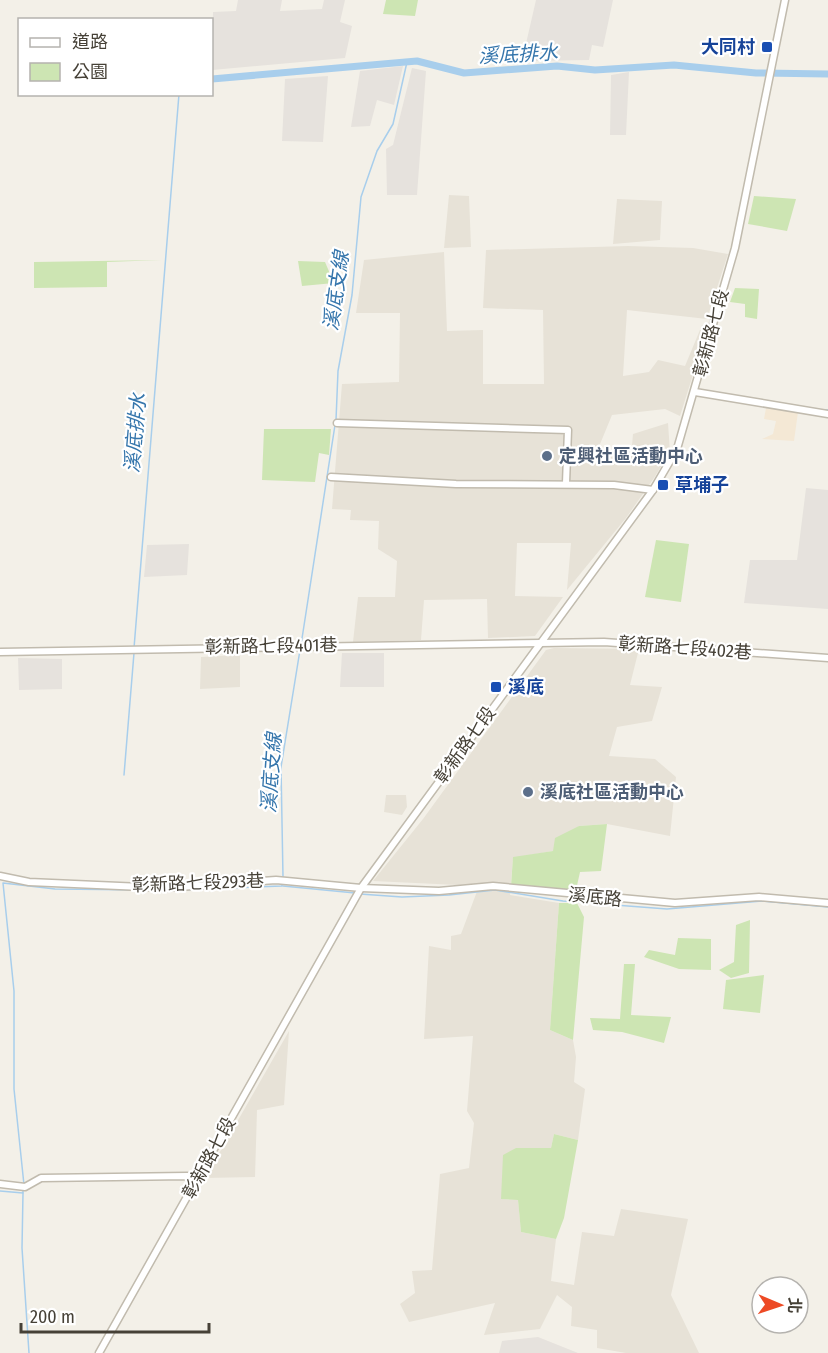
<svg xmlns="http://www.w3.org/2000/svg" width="828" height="1353" viewBox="0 0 828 1353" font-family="'Fira Sans Condensed','Noto Sans TC',sans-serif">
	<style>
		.residential { fill: #e7e2d7 }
		.commercial { fill: #f4e8d5 }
		.industrial { fill: #e6e2dd }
		.green { fill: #cde5b3 }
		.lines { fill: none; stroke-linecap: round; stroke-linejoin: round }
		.stream { stroke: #a8ceec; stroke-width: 1.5 }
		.canal { stroke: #a8ceec; stroke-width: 7 }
		.minor-casing { stroke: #c1bbae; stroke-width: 9 }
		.minor { stroke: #fff; stroke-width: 6 }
		.transit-dot { fill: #1a4fb4; stroke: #fff; stroke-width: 2 }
		.service-dot { fill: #5c6f8a; stroke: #fff; stroke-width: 2 }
		.labels { text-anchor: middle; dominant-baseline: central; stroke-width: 4.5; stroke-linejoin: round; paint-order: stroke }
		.transit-label { font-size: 18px; font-weight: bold; fill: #164399; stroke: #fff; text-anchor: start }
		.street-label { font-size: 18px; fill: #464137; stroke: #fff }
		.service-label { font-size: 18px; font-weight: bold; fill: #4e5e75; stroke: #fff; text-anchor: start }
		.water-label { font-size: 20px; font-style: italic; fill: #3676ac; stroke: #fff }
	</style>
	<rect width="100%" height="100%" fill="#f3f0e8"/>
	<g class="residential">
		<path d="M449 195 469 196 471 247 444 248Z"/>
		<path d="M617 199 662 201 660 240 613 244Z"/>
		<path d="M628 246 693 248 728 254 707 319 627 310 623 376 649 372 658 360 685 366 702 325 708 327 680 416 665 409 612 415 598 449 631 458 633 434 668 423 670 452 654 478 626 518 567 590 571 543H517L515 596 563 597 535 636 488 638 487 599 424 600 421 640 353 642 358 597H395L397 561 378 549 379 521 350 520 351 510 332 509 342 384 399 382 400 313H356L364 260 444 252 447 331 483 330V384H544L543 310 483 308 486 250Z"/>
		<path d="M554 648 639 649 630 685 662 687 652 721 617 727 609 756 655 759 676 777 670 836 607 824 579 826 553 851 513 858 510 895 559 903 550 1030 573 1040 576 1057 574 1082 585 1089 578 1140 554 1134 551 1148H516L502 1199 518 1200 521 1232 556 1239 551 1281 574 1285 582 1232 614 1236 621 1209 688 1219 671 1295 699 1353H626L597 1348V1330L571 1326 572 1307 557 1295 540 1329 484 1335 495 1303 409 1322 400 1304 415 1293 412 1271 432 1270 440 1174 469 1168 474 1123 467 1111 473 1036 424 1039 429 946 451 950V936L461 934 479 886 373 881 423 819 546 650Z"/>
		<path d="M240 655V687L200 689 201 657Z"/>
		<path d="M386 795H406L407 807 402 815 384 812Z"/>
		<path d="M289 1031 284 1105 257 1110 255 1177 205 1178Z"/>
	</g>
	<path class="commercial" d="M766 408 798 412 794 441 762 439 773 434 776 421 764 419Z"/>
	<g class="industrial">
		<path d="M238 0H282L280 11 322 9 324 0H345L340 22 352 26 345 58 212 70 213 12 236 11Z"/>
		<path d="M536 0H613L603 47 592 45 589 60 522 61Z"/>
		<path d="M403 66 394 105 377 100 370 126 351 127 360 71Z"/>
		<path d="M412 68 426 71 417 195H387L386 149 393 145Z"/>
		<path d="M629 72 626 135H610L611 75Z"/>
		<path d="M328 76 323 142 282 141 285 79Z"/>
		<path d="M806 488 828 490V609L744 603 750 560H797Z"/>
		<path d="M189 544 187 575 144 577 147 545Z"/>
		<path d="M342 653H384V687H340Z"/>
		<path d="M18 658 62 659V689L19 690Z"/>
		<path d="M538 1337 578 1353H499L502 1341Z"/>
	</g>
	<g class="green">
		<path d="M386 0H418L415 16 383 14Z"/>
		<path d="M754 196 796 199 787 231 748 224Z"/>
		<path d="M162 260 107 262V287L34 288V262Z"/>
		<path d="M298 261 325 262 334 283 302 286Z"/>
		<path d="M735 288 759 289 757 319 745 317V304L730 302Z"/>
		<path d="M264 429H331L329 455 319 453 315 482 262 480Z"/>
		<path d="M656 540 689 544 681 602 645 597Z"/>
		<path d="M607 824 601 871 580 872 576 890 521 889 511 886 513 857 553 851 555 838 579 826Z"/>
		<path d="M559 903H577L584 917 573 1040 550 1030Z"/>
		<path d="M750 920 749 973 731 978 719 970 734 962 736 925Z"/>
		<path d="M678 938 711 939V970L679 969 644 957 649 950 675 955Z"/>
		<path d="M624 964H635L631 1015 671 1017 664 1043 622 1032 593 1030 590 1018 620 1019Z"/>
		<path d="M764 975 760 1013 723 1009 726 980Z"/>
		<path d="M554 1134 578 1140 564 1218 556 1239 521 1232 518 1200 501 1199 503 1155 516 1148H551Z"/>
	</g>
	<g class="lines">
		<g class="stream">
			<path d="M820 410H828"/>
			<path d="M336 420 338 371 352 295 361 197 377 151 393 124 407 62"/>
			<path d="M301 645 335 425"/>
			<path d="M134 648 179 94"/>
			<path d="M124 775 134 653"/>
			<path d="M283 877 281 767 300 650"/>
			<path d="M283 886 355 893"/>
			<path d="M180 890 282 886V882"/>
			<path d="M360 894 402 897 449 895 495 890 563 901 667 909 762 901 828 907"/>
			<path d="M24 1185 14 1089V991L3 883 55 889 151 890"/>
			<path d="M0 1191 23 1193V1190"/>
			<path d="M23 1193 22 1248 29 1353"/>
		</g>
		<path class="canal" d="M212 79 417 61 464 73 557 66 595 70 674 65 756 73 828 74"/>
		<defs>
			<g id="minor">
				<path d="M695 392 828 414"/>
				<path d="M337 423 568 430 566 483"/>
				<path d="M331 477 456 484 614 485 653 490"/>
				<path d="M0 652 604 642 828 658"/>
				<path d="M0 876 29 882 165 888 276 880 361 888 439 891 493 886 675 903 759 897 828 903"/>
				<path d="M0 1184 25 1187 41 1178 187 1176 198 1178"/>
				<path d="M99 1353 361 888 653 490 677 449 735 248 785 0"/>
			</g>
		</defs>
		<use href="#minor" class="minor-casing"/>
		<use href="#minor" class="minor"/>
	</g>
	<g class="transit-dot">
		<rect x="761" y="41" width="12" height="12" rx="3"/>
		<rect x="657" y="479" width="12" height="12" rx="3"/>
		<rect x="490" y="681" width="12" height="12" rx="3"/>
	</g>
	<g class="service-dot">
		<circle cx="547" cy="456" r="6"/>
		<circle cx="528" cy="792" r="6"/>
	</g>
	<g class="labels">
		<g class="transit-label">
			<text x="755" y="47" text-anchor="end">大同村</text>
			<text x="675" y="485">草埔子</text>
			<text x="508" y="687">溪底</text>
		</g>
		<g class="street-label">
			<text transform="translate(711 333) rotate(-75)">彰新路七段</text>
			<text transform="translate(271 646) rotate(-1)">彰新路七段401巷</text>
			<text transform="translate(685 648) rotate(4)">彰新路七段402巷</text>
			<text transform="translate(465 745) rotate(-54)">彰新路七段</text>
			<text transform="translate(198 883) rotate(-2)">彰新路七段293巷</text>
			<text transform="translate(595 897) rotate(6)">溪底路</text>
			<text transform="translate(209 1158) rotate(-61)">彰新路七段</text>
		</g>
		<g class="service-label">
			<text x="559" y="456">定興社區活動中心</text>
			<text x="540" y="792">溪底社區活動中心</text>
		</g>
		<g class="water-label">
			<text transform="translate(518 54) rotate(-3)">溪底排水</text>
			<text transform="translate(336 291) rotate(-82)">溪底支線</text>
			<text transform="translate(135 433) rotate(-85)">溪底排水</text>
			<text transform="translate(271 773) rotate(-86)">溪底支線</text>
		</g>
	</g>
	<rect x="18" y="18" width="195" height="78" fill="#ffffff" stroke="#b5b3af" stroke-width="1.5"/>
	<rect x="30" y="38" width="30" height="9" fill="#ffffff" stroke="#b5b3af" stroke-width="1.5"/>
	<text x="72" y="48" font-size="18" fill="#464137">道路</text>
	<rect x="30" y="63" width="30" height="18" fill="#cde5b3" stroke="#b5b3af" stroke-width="1.5"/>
	<text x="72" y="78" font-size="18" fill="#464137">公園</text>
	<g transform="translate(780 1305) rotate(92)"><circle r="28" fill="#ffffff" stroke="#b5b3af" stroke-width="1.5"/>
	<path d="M0-4.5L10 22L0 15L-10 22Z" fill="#ed4a25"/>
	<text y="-9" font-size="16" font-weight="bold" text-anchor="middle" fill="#464137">北</text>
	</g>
	<path d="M21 1323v9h188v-9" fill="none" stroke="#464137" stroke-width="3"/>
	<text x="30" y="1323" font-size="18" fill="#464137" stroke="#ffffff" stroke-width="4.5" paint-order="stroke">200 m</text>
</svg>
